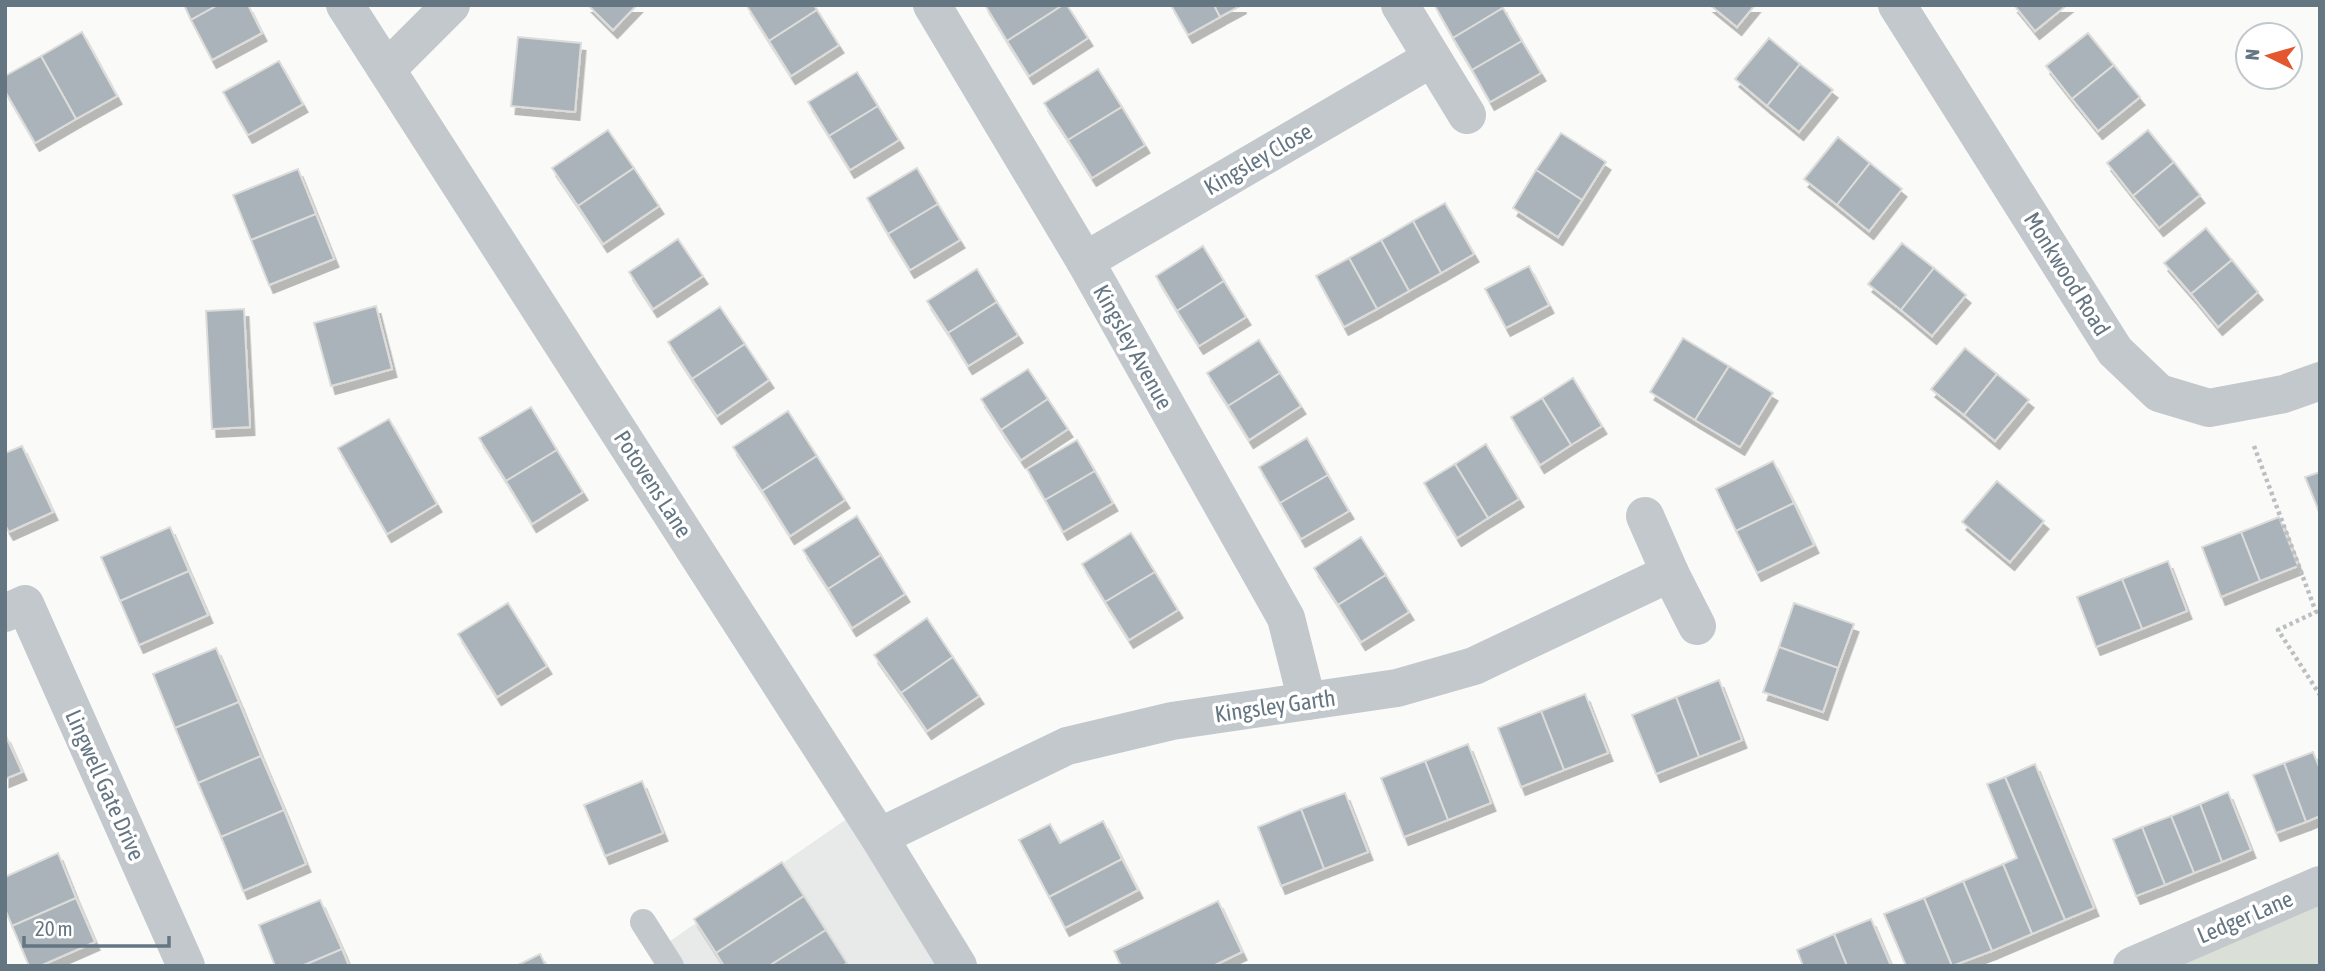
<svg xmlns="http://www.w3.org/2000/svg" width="2325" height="971" viewBox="0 0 2325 971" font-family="'Asap Condensed',sans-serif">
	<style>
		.built { fill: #e8e9e9 }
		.green { fill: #dadfd7 }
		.building { fill: #aab3b9; stroke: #dcdcda; stroke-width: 2; filter: url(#shadow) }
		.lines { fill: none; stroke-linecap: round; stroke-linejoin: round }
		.path { stroke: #bbbfc2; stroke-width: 4.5; stroke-dasharray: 3.5 3.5; stroke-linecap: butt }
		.service { stroke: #c3c8cc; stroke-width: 26 }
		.minor { stroke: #c3c8cc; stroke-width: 38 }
		.tertiary { stroke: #c3c8cc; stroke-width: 38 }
		.labels { text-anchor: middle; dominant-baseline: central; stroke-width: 7; stroke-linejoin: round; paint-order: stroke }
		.street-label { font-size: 23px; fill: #657683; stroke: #fff }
	</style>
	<defs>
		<filter id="shadow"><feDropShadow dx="4.5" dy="8" stdDeviation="0" flood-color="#0004"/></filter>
	</defs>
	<rect width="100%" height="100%" fill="#fafaf8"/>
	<path class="built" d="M861 809 958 966H671L660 948Z"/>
	<path class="green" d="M2320 885V966H2132Z"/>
	<g class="building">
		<path d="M184 5H218L191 20Z"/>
		<path d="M218 5H248L262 33 212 60 191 20Z"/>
		<path d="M588 5H637L613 30Z"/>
		<path d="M814 5 817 10 769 41 747 6Z"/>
		<path d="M985 5H1063L1007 41Z"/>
		<path d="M1063 5H1067L1088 38 1029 76 1007 41Z"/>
		<path d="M1171 5H1214L1220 17 1188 35Z"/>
		<path d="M1214 5H1242L1220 17Z"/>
		<path d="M1502 5 1503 8 1453 38 1435 6Z"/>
		<path d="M1710 5H1755L1737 27Z"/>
		<path d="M2014 5H2067L2035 31Z"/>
		<path d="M1503 8 1522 41 1472 70 1453 38Z"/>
		<path d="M817 10 839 45 791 76 769 41Z"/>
		<path d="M82 32 117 96 76 119 41 56Z"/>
		<path d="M2088 33 2114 65 2072 99 2046 66Z"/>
		<path d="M518 37 581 43 575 112 511 106Z"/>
		<path d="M1769 38 1800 64 1767 106 1735 79Z"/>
		<path d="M1522 41 1541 73 1490 102 1472 70Z"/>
		<path d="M41 56 76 119 35 143 5 91V76Z"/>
		<path d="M279 61 303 104 248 135 223 92Z"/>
		<path d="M1800 64 1833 90 1799 132 1767 106Z"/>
		<path d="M2114 65 2140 97 2098 131 2072 99Z"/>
		<path d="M1098 69 1122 107 1068 140 1044 103Z"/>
		<path d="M857 72 878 106 829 136 808 102Z"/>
		<path d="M878 106 899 140 850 170 829 136Z"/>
		<path d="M1122 107 1145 145 1092 178 1068 140Z"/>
		<path d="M608 130 634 168 578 206 552 168Z"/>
		<path d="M2148 130 2174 162 2133 196 2107 163Z"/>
		<path d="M1561 133 1606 162 1582 200 1536 170Z"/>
		<path d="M1838 137 1870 163 1837 205 1804 179Z"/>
		<path d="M2174 162 2200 195 2159 228 2133 196Z"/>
		<path d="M1870 163 1902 189 1869 231 1837 205Z"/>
		<path d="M634 168 659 206 603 244 578 206Z"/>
		<path d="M917 168 938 204 888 234 867 198Z"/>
		<path d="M298 169 316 214 251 240 233 195Z"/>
		<path d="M1536 170 1582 200 1558 237 1513 208Z"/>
		<path d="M1445 203 1474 254 1441 273 1413 221Z"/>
		<path d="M938 204 960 240 910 270 888 234Z"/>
		<path d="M316 214 334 259 269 285 251 240Z"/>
		<path d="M1413 221 1441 273 1409 291 1381 240Z"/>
		<path d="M2206 228 2232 260 2191 294 2164 263Z"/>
		<path d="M678 239 703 276 653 309 629 272Z"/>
		<path d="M1381 240 1409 291 1377 309 1349 258Z"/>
		<path d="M1902 243 1934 268 1901 310 1868 284Z"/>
		<path d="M1203 246 1224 281 1177 311 1156 276Z"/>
		<path d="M1349 258 1377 309 1344 327 1316 276Z"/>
		<path d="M2232 260 2258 292 2218 327 2191 294Z"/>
		<path d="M1529 266 1549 305 1506 328 1485 289Z"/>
		<path d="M1934 268 1966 295 1932 336 1901 310Z"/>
		<path d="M977 269 997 302 948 333 927 301Z"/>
		<path d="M1224 281 1246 317 1199 346 1177 311Z"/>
		<path d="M997 302 1018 335 968 366 948 333Z"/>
		<path d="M376 306 392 369 331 386 314 323Z"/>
		<path d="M720 307 745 344 692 379 668 342Z"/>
		<path d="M244 309 250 427 212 429 206 311Z"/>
		<path d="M1683 338 1729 366 1695 420 1650 392Z"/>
		<path d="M1259 340 1280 373 1228 406 1207 373Z"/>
		<path d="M745 344 769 380 717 416 692 379Z"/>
		<path d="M1965 348 1997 374 1964 415 1931 389Z"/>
		<path d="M1729 366 1773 393 1740 447 1695 420Z"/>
		<path d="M1028 369 1048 399 1001 430 981 399Z"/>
		<path d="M1280 373 1301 406 1249 440 1228 406Z"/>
		<path d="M1997 374 2029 400 1995 441 1964 415Z"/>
		<path d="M1573 378 1602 426 1571 445 1542 398Z"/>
		<path d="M1542 398 1571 445 1540 465 1511 417Z"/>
		<path d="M1048 399 1068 429 1021 460 1001 430Z"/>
		<path d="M531 407 557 450 506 481 479 438Z"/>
		<path d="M788 411 817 456 762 491 733 447Z"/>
		<path d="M389 419 437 504 387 534 338 448Z"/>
		<path d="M1307 438 1328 475 1280 503 1259 467Z"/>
		<path d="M1077 440 1095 471 1045 500 1027 469Z"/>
		<path d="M1486 444 1519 499 1488 518 1455 464Z"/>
		<path d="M22 446 53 512 9 532 5 525V453Z"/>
		<path d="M557 450 583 492 532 524 506 481Z"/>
		<path d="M817 456 845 500 790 536 762 491Z"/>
		<path d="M1773 461 1794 503 1736 531 1716 489Z"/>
		<path d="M1455 464 1488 518 1457 538 1424 483Z"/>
		<path d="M1095 471 1113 503 1063 532 1045 500Z"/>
		<path d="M2320 472V514L2305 477Z"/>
		<path d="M1328 475 1349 511 1301 539 1280 503Z"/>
		<path d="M1997 481 2044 521 2010 562 1962 522Z"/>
		<path d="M1794 503 1814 545 1757 573 1736 531Z"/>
		<path d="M857 516 881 555 828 589 803 550Z"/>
		<path d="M2279 517 2298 566 2260 581 2241 532Z"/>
		<path d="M170 527 189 571 120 601 101 557Z"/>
		<path d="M2241 532 2260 581 2221 597 2202 547Z"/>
		<path d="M1131 533 1155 572 1105 602 1082 564Z"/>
		<path d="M1361 537 1386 575 1338 605 1314 568Z"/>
		<path d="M881 555 905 594 852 628 828 589Z"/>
		<path d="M2168 561 2187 611 2142 629 2122 579Z"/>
		<path d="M189 571 208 615 139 645 120 601Z"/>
		<path d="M1155 572 1178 610 1129 640 1105 602Z"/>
		<path d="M1386 575 1409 612 1361 642 1338 605Z"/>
		<path d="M2122 579 2142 629 2096 647 2077 597Z"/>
		<path d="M508 603 547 666 497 697 458 634Z"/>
		<path d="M1794 603 1854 624 1838 668 1779 647Z"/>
		<path d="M927 618 953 657 901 693 874 655Z"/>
		<path d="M1779 647 1838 668 1823 712 1763 692Z"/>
		<path d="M216 648 239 702 175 728 153 674Z"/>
		<path d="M953 657 979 696 927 731 901 693Z"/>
		<path d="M1719 680 1742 740 1699 757 1676 697Z"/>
		<path d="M1585 694 1608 753 1564 770 1541 711Z"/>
		<path d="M1676 697 1699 757 1656 774 1632 715Z"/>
		<path d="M239 702 261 756 198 783 175 728Z"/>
		<path d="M1541 711 1564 770 1521 787 1498 728Z"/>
		<path d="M5 734 22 772 5 779Z"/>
		<path d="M1468 744 1491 803 1448 820 1425 761Z"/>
		<path d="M2313 752 2320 769V816L2306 822 2284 763Z"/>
		<path d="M261 756 284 810 221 837 198 783Z"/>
		<path d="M1425 761 1448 820 1404 837 1381 778Z"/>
		<path d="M2284 763 2306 822 2276 833 2253 775Z"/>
		<path d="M2035 764 2094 908 2065 920 2005 777Z"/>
		<path d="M2005 777 2065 920 2032 934 2003 864 2017 858 1987 784Z"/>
		<path d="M642 781 663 833 605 856 584 805Z"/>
		<path d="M2228 792 2251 850 2222 862 2200 804Z"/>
		<path d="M1345 793 1368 852 1324 869 1301 809Z"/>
		<path d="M2200 804 2222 862 2194 873 2171 816Z"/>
		<path d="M1301 809 1324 869 1281 886 1258 827Z"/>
		<path d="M284 810 306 864 243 891 221 837Z"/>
		<path d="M2171 816 2194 873 2165 885 2142 827Z"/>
		<path d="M1103 821 1122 859 1049 897 1019 840 1050 824 1060 843Z"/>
		<path d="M2142 827 2165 885 2136 896 2113 839Z"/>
		<path d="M58 853 76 898 12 926 5 909V877Z"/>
		<path d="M1122 859 1138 890 1065 928 1049 897Z"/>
		<path d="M782 862 804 896 716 953 694 919Z"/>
		<path d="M2003 864 2032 934 1992 951 1963 881Z"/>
		<path d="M1963 881 1992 951 1952 966 1924 898Z"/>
		<path d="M804 896 826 930 769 966H724L716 953Z"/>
		<path d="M76 898 95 942 40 966H29L12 926Z"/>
		<path d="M1924 898 1952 966H1906L1884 914Z"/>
		<path d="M320 900 342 949 302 966H275L259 925Z"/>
		<path d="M1218 901 1242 952 1213 966H1121L1114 951Z"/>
		<path d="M1871 919 1891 966H1847L1834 934Z"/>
		<path d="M826 930 847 963 843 966H769Z"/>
		<path d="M1834 934 1847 966H1803L1797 950Z"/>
		<path d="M342 949 349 966H302Z"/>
		<path d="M540 954 546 966H516Z"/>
	</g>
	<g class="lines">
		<path class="path" d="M2254 446 2316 612 2278 630 2320 695"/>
		<path class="service" d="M643 922 671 966"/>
		<g class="minor">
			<path d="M932 5 1085 261 1286 618 1307 701"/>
			<path d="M1400 5 1467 115"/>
			<path d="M1897 5 2115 351 2159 393 2209 408 2284 394 2320 381"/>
			<path d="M387 69 451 5"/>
			<path d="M1085 261 1432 58"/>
			<path d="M1645 516 1670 573 1697 626"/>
			<path d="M5 613 25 604 186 966"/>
			<path d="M879 837 1067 746 1172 721 1397 688 1474 666 1670 573"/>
		</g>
		<g class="tertiary">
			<path d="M345 5 879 837 958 966"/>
			<path d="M2132 966 2320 885"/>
		</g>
	</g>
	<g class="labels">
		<g class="street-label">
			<text transform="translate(1258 159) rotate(-30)">Kingsley Close</text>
			<text transform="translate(2067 274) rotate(58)">Monkwood Road</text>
			<text transform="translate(1133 347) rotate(61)">Kingsley Avenue</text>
			<text transform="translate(653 484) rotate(57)">Potovens Lane</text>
			<text transform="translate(1275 706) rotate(-8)">Kingsley Garth</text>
			<text transform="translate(105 785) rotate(66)">Lingwell Gate Drive</text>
			<text transform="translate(2245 917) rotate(-23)">Ledger Lane</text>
		</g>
	</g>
	<rect width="2325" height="971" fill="none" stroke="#657683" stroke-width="14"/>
	<g transform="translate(2269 56) rotate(275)"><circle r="33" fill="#ffffff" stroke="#c1c8cd" stroke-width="2"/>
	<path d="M0-5L12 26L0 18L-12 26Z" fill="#e4572e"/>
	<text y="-10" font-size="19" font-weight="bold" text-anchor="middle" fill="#657683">N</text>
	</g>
	<path d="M24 936v10h145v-10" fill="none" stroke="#657683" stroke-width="3.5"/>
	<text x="35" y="936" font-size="21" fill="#657683" stroke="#ffffff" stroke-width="5" paint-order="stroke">20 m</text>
</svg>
